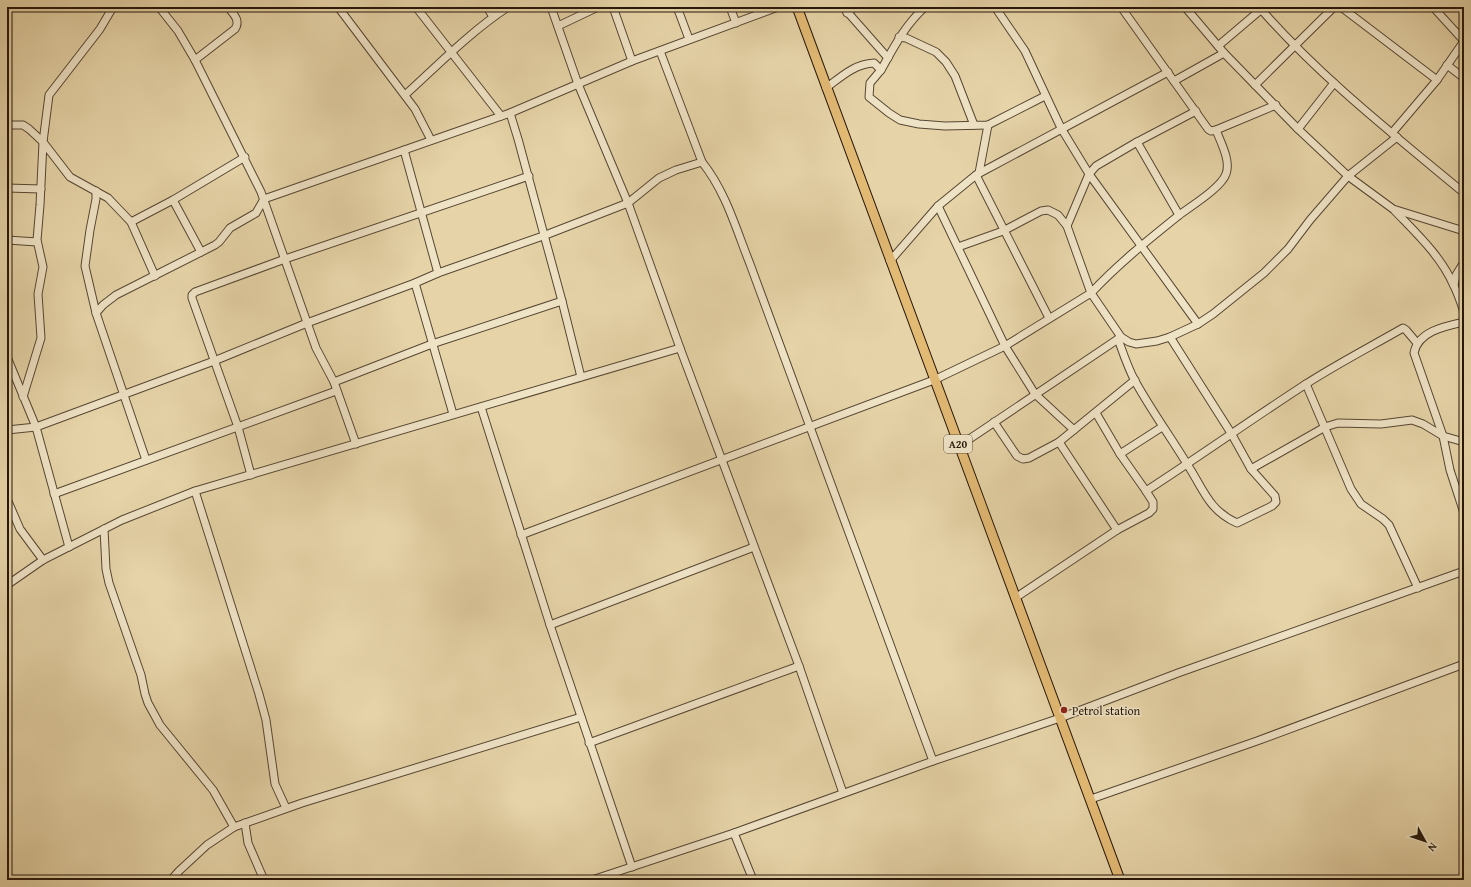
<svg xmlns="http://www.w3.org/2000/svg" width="1471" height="887" viewBox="0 0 1471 887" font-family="'Gentium Book Plus',serif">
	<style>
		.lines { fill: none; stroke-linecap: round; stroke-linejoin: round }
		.minor-casing { stroke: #564632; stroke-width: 9 }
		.major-casing { stroke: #26170b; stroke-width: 11 }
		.minor { stroke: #efe3c6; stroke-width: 7 }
		.major { stroke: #e3ba74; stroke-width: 9 }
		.poi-dot { fill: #8f2418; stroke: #efe3c6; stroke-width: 1.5 }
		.labels { text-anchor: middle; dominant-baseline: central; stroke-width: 3; stroke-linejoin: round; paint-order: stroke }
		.shield { fill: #efe3c6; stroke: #625443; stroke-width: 1 }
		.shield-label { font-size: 11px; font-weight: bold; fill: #26170b }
		.poi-label { font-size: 12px; fill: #26170b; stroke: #efe3c6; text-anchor: start }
	</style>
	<rect width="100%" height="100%" fill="#e6d4a8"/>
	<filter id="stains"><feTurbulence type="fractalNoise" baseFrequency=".005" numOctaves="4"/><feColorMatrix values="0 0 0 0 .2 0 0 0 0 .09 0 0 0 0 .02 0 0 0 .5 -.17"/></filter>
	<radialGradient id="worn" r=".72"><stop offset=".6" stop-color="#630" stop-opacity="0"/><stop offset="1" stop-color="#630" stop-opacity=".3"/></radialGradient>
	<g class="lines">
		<defs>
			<g id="minor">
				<path d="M159 7 178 31 195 60 261 192 316 348 334 382 356 444"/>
				<path d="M338 7 415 109 431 140"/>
				<path d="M416 7 501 116"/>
				<path d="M487 7 493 17"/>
				<path d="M551 7 578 84 628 203 680 348"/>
				<path d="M613 7 632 61"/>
				<path d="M677 7 689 39"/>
				<path d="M730 7 736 23"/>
				<path d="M843 7 888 58"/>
				<path d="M995 7 1025 51 1061 128 1089 174 1198 324"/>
				<path d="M1121 7 1208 129 1211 131 1216 130 1276 105"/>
				<path d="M1185 7 1224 53 1298 129 1348 176 1393 209 1464 231"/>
				<path d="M1259 7C1320 77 1393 134 1464 193"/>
				<path d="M1341 7 1437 80"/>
				<path d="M1433 7 1464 41"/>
				<path d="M847 13 854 7"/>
				<path d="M558 26 598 7"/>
				<path d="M899 37 906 38 936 52 946 62 955 76 974 125"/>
				<path d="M1218 46 1264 7"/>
				<path d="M660 51 702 162C726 192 736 229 750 264L933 761"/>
				<path d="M195 60 235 29C241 20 233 14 228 7"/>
				<path d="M1447 65 1464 78"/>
				<path d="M881 70 870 83 869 97 889 113 900 120 919 124 945 126 988 125 1045 96"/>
				<path d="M1174 81 1224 53"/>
				<path d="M1255 85 1334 7"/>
				<path d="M826 88C841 77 854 64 874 63L881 70C894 47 905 25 925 7"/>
				<path d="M405 95C438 65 470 32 508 7"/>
				<path d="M1196 111 1137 142 1096 166 1089 174 1067 226 1091 293C1117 265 1148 240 1178 216 1191 206 1221 188 1226 174 1231 161 1221 143 1216 130"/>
				<path d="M510 113 518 139 562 301"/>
				<path d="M7 125H23L29 129 43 142 70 177 108 198 131 222 155 276"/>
				<path d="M1298 129 1334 83"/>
				<path d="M1392 133 1437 80 1464 41"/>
				<path d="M1137 142 1179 215"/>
				<path d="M404 150 438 273"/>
				<path d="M979 173 988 125"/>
				<path d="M976 175 1049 318"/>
				<path d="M7 188 41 189"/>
				<path d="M96 191V199L90 230 85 266 96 313 146 460"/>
				<path d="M173 200 201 252"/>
				<path d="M938 206 1005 346 1035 394 1074 430"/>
				<path d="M1395 211C1417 234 1441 256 1454 286 1458 294 1461 303 1464 312"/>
				<path d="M131 222 173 200 245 157"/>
				<path d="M7 240 37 242"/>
				<path d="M958 247 1003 231 1041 211 1048 210 1058 215 1067 226"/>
				<path d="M890 261 938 206 976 175 1168 72"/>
				<path d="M415 283 453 414"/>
				<path d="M1454 285 1456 275 1464 262"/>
				<path d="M96 313 103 305 116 295 215 245 219 242 230 228 256 213 264 199 510 113 632 61 778 7"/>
				<path d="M1464 322C1446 326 1418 331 1414 353L1443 436 1450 470 1464 513"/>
				<path d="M1118 339C1123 353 1128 368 1135 381 1151 410 1170 436 1187 464 1203 488 1208 510 1237 523L1272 506 1276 502 1275 496 1251 469 1231 433 1170 337"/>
				<path d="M7 357 36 427 7 430"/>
				<path d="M334 382 432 344 562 301 581 377"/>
				<path d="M1306 384 1351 489 1361 504 1383 519 1389 525 1418 588"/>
				<path d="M23 397 41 338 38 294 43 267 37 240 40 205 43 142 49 95 100 29 113 7"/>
				<path d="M481 407 550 625 632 867"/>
				<path d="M994 422 1017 456 1023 459 1029 458 1059 442 1135 380"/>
				<path d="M1059 442 1117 530"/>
				<path d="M959 446 1121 337"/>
				<path d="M1120 454 1162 427"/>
				<path d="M1251 469 1325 427 1338 423 1381 424 1412 420 1423 424 1443 436 1464 442"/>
				<path d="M251 475 238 427 192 298V295L195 292 285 259 529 176"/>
				<path d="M195 491 259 694 266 720 275 784 286 808"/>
				<path d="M1146 491C1200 456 1252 419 1306 384 1337 364 1370 347 1403 328L1406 330 1417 343"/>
				<path d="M54 494 336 391"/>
				<path d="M7 499 20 529 43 560"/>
				<path d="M104 529 106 569 109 583 141 675 145 694 148 703 160 725 213 790 234 827"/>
				<path d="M521 535 934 380 1005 346 1091 293 1121 337 1129 342 1136 344 1157 341 1170 337 1198 324 1213 314 1264 273 1288 249 1310 220 1348 176 1397 137"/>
				<path d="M69 547 36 427 214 361 307 323 415 283 438 273 543 236 628 203 659 178 676 170 702 162"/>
				<path d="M7 585 43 560 122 520 195 491 680 348 799 666 843 793"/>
				<path d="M1015 598 1117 530 1149 513 1153 509V502L1146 491 1120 454 1096 413"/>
				<path d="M550 625 754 547"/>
				<path d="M589 743 799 666"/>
				<path d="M1091 799 1257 741 1464 664"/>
				<path d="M245 823 248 843 264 880"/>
				<path d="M734 833 753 880"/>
				<path d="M171 880 179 871 207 845 234 827 302 803 581 717"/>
				<path d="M592 880 734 833 933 761 1060 718 1178 673 1464 571"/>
			</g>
			<path id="major" d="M797 7 1120 880"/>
		</defs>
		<use href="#minor" class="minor-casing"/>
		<use href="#major" class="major-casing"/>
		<use href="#minor" class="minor"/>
		<use href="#major" class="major"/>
	</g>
	<circle class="poi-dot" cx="1064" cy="710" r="4"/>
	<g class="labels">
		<rect class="shield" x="944" y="435" width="28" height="18" rx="3"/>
		<g class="shield-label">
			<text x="958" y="444">A20</text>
		</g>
		<g class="poi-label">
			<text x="1072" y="710">Petrol station</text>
		</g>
	</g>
	<rect width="1471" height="887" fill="none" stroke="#e6d4a8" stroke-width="24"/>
	<rect x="8" y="8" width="1455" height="871" fill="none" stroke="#26170b" stroke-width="2"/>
	<rect x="12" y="12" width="1447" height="863" fill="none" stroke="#26170b"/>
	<g transform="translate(1425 841) rotate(130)" stroke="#efe3c6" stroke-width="3" paint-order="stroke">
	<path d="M0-3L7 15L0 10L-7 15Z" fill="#26170b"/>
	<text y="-6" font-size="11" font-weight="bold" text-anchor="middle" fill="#26170b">N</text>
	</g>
	<rect width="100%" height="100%" filter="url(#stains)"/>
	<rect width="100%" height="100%" fill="url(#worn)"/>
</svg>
